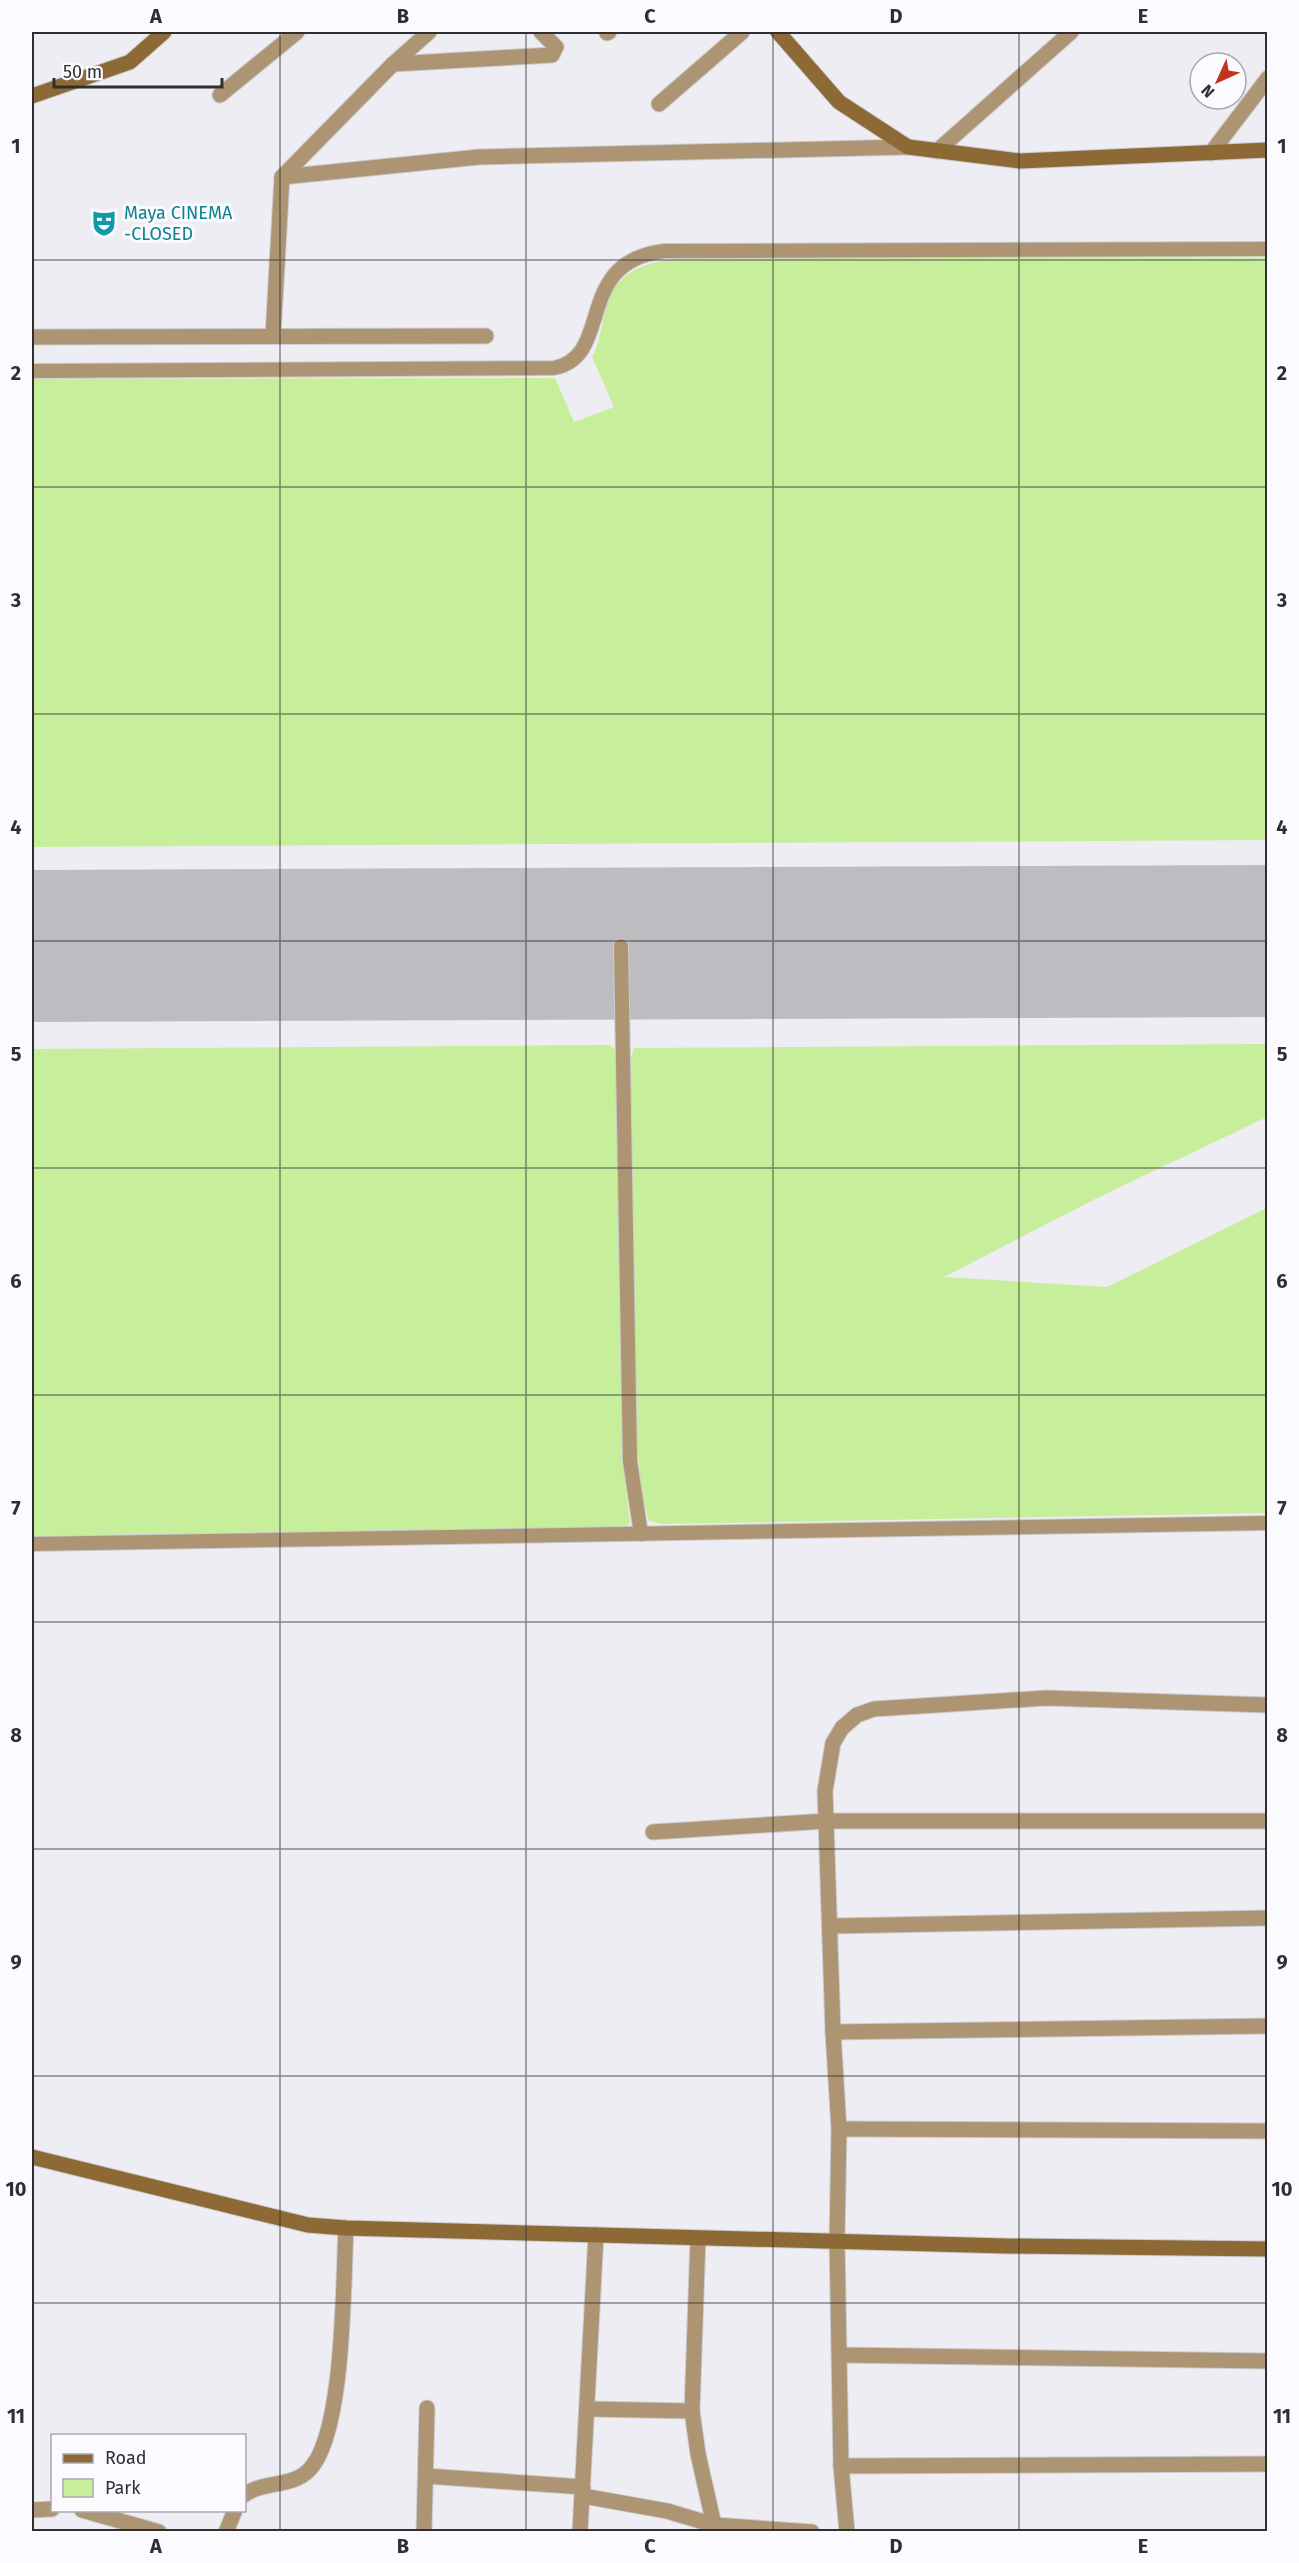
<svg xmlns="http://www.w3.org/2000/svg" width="1299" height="2563" viewBox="0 0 1299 2563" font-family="'Fira Sans',sans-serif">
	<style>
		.green { fill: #c7ee9a }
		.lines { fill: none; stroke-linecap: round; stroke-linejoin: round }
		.runway { stroke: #bcbcc1; stroke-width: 152 }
		.lane-casing { stroke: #cbcbd0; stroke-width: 16 }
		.street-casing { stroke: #cbcbd0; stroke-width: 17 }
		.secondary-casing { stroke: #cbcbd0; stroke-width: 17 }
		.lane { stroke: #ad9473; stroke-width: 14 }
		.street { stroke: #ad9473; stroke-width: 15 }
		.secondary { stroke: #8c6935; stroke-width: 15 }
		.grid { fill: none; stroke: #2f2f31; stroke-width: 1.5; stroke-opacity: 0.55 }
		.labels { text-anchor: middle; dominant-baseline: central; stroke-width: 6; stroke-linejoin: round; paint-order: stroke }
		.culture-label { font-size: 18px; fill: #0d838f; stroke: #fbfafe; text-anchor: start }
		.neatline { fill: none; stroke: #2f2f31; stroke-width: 2 }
		.grid-label { font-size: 20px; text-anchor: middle; font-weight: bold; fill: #2f2f31 }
	</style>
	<rect width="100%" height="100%" fill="#ededf3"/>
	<g class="green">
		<path d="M757 258H1267V840L32 847V379L555 378 574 422 614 407 592 357C603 338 601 316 610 296 632 247 712 259 757 258Z"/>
		<path d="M1267 1044V1117L1095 1199 944 1277 1107 1287 1267 1208V1513L663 1524 649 1521 642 1497 636 1437 630 1060 634 1048Z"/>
		<path d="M607 1045 612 1046 618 1055 624 1471 630 1524 623 1527 32 1536V1049Z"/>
	</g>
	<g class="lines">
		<path class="runway" d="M32 946 1268 941"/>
		<defs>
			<g id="lane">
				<path d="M32 371 554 368C615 356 572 262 664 251L1268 249"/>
				<path d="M621 946 630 1461 641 1534"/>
				<path d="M32 1544 1268 1523"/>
			</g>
			<g id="street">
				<path d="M607 33 609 32"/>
				<path d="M393 64 552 55 556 47 541 32"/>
				<path d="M220 95 297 32"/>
				<path d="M659 104 742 32"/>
				<path d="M937 151 1071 32"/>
				<path d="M1211 153 1268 78"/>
				<path d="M282 177 479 157 908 147"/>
				<path d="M273 336 282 177 393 64 429 32"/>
				<path d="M32 337 486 336"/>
				<path d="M653 1832 827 1821H1268"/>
				<path d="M831 1926 1268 1918"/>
				<path d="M833 2032 1268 2026"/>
				<path d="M839 2129 1268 2131"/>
				<path d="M698 2238 692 2411 698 2454 714 2525 713 2532"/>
				<path d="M840 2355 1268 2361"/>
				<path d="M588 2409 692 2411"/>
				<path d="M841 2466 1268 2464"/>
				<path d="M426 2476 583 2487"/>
				<path d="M244 2495C263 2481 292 2487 308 2471 345 2437 343 2281 346 2228"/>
				<path d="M583 2496 667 2511 714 2525 812 2532"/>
				<path d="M32 2510 52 2509"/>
				<path d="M82 2510 159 2532"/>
				<path d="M226 2532 235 2510"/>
				<path d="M424 2532 427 2408"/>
				<path d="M580 2532 596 2235"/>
				<path d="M847 2532 841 2466 837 2240 839 2129 833 2032 825 1791 833 1743 842 1728 857 1715 874 1709 1046 1698 1268 1705"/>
			</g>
			<g id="secondary">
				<path d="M778 32 839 102 908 147 1020 161 1268 150"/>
				<path d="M32 96 130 62 164 32"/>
				<path d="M32 2157 308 2225 346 2228 1006 2246 1268 2249"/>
			</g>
		</defs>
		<use href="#lane" class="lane-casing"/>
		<use href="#street" class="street-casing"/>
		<use href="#secondary" class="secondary-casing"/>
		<use href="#lane" class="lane"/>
		<use href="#street" class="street"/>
		<use href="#secondary" class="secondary"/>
	</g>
	<path class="grid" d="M280 32V2532M526 32V2532M773 32V2532M1019 32V2532M32 260H1268M32 487H1268M32 714H1268M32 941H1268M32 1168H1268M32 1395H1268M32 1622H1268M32 1849H1268M32 2076H1268M32 2303H1268"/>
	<defs>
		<symbol id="theatre-bare" viewBox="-9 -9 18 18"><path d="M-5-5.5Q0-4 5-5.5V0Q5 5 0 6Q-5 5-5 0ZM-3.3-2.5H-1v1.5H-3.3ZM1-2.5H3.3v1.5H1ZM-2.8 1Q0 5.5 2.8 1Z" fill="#0f9aa8" stroke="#fbfafe" stroke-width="2.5" paint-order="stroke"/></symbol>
	</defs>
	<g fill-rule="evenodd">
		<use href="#theatre-bare" x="85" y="204" width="38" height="38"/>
	</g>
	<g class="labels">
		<g class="culture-label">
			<text x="124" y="213">Maya CINEMA<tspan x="124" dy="21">-CLOSED</tspan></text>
		</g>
	</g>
	<rect width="1299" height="2563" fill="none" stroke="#fbfafe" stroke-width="66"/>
	<rect x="51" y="2434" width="195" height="78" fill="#fbfafe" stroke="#a9a9ac" stroke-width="1.5"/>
	<rect x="63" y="2454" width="30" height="9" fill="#8c6935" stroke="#a9a9ac" stroke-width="1.5"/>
	<text x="105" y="2464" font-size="18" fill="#2f2f31">Road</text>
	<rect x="63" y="2479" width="30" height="18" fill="#c7ee9a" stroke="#a9a9ac" stroke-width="1.5"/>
	<text x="105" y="2494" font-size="18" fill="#2f2f31">Park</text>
	<g transform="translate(1218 81) rotate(225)"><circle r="28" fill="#fbfafe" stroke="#a9a9ac" stroke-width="1.5"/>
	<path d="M0-4.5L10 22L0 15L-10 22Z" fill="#c0351e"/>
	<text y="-9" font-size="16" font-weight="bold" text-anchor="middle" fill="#2f2f31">N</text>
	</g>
	<path d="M54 78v9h168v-9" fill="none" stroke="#2f2f31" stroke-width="3"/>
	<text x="63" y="78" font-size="18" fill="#2f2f31" stroke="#fbfafe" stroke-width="4.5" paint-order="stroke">50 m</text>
	<rect x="33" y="33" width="1233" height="2497" class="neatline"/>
	<g class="grid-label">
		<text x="156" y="23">A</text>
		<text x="403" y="23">B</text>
		<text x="650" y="23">C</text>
		<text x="896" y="23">D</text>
		<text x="1143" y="23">E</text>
		<text x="16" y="153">1</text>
		<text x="1282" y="153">1</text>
		<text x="16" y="380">2</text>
		<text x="1282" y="380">2</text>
		<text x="16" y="607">3</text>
		<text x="1282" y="607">3</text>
		<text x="16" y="834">4</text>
		<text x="1282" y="834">4</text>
		<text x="16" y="1061">5</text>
		<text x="1282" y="1061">5</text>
		<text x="16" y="1288">6</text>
		<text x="1282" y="1288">6</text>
		<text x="16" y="1515">7</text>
		<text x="1282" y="1515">7</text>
		<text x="16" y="1742">8</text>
		<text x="1282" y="1742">8</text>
		<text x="16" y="1969">9</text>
		<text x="1282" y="1969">9</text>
		<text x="16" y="2196">10</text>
		<text x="1282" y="2196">10</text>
		<text x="16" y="2423">11</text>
		<text x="1282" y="2423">11</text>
		<text x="156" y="2553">A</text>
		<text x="403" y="2553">B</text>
		<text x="650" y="2553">C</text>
		<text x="896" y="2553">D</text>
		<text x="1143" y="2553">E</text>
	</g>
</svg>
